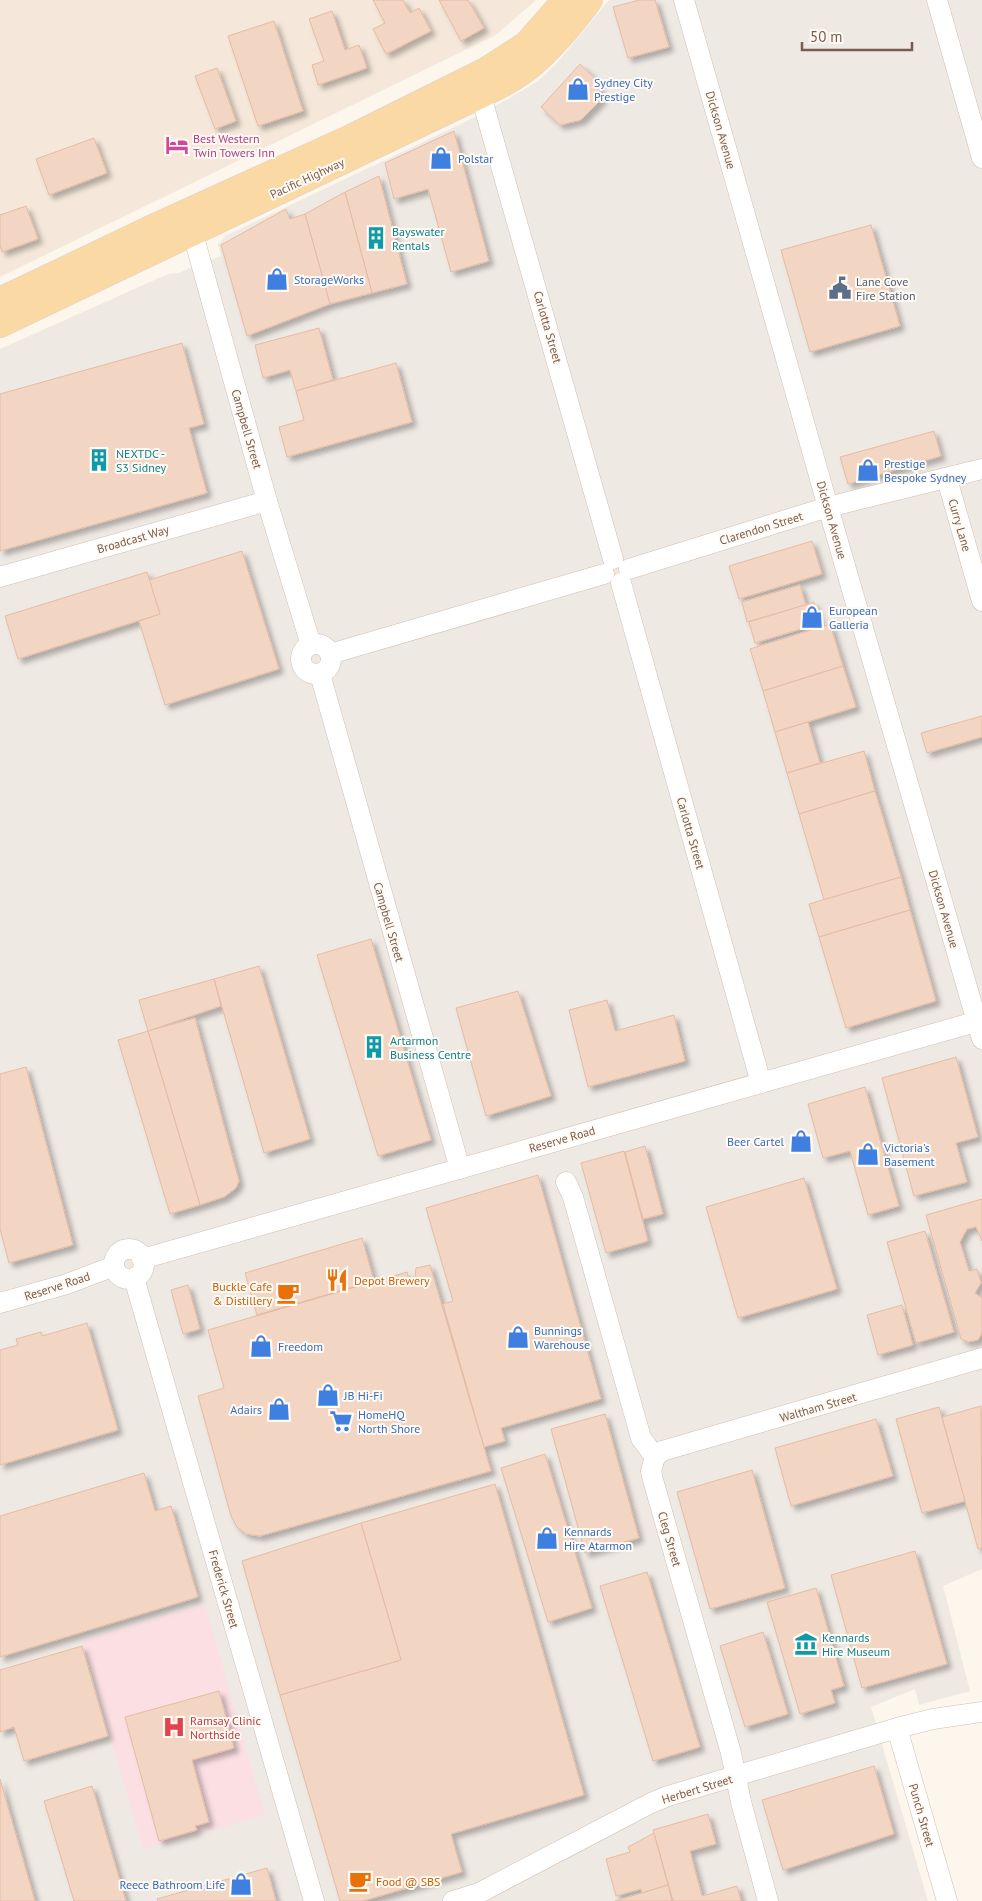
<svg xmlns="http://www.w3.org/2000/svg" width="982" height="1901" viewBox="0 0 982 1901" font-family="'PT Sans',sans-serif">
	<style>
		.residential { fill: #f5e8da }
		.industrial { fill: #efe9e4 }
		.medical { fill: #fbdfe3 }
		.building { fill: #f3d5c3; stroke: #e6bba3; filter: url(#shadow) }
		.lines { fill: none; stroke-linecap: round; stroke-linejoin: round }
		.minor-casing { stroke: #d1beb0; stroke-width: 21 }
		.major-casing { stroke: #dad1cd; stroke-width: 26 }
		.minor { stroke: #fff; stroke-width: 20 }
		.major { stroke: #fbd9a5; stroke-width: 25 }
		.labels { text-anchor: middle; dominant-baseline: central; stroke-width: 4; stroke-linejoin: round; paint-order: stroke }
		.shop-label { font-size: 12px; fill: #366cbe; stroke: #fffaf3; text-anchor: start }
		.street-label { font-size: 12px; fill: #7a5c4d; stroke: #fffaf3 }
		.hotel-label { font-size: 12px; fill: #b23c85; stroke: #fffaf3; text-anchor: start }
		.culture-label { font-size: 12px; fill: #0d838f; stroke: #fffaf3; text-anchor: start }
		.service-label { font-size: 12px; fill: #4e5e75; stroke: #fffaf3; text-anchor: start }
		.food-label { font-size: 12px; fill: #c56008; stroke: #fffaf3; text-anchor: start }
		.health-label { font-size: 12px; fill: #be3a42; stroke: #fffaf3; text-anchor: start }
	</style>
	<defs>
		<filter id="shadow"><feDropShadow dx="4.5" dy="4.5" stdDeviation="2.5" flood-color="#0004"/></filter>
	</defs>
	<rect width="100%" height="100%" fill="#fdf6ec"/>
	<path class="residential" d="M0 0H536L496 35 0 277Z"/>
	<path class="industrial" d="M609 0H982V1569L943 1586 970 1691 919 1705 915 1689 871 1707 928 1901H0V349L168 274 178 273 221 256 218 245 225 236 461 124 510 98 538 81 557 63Z"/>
	<path class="medical" d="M205 1604 265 1815 143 1849 82 1640Z"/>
	<g class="building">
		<path d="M373 0H403L410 13 419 8 431 31 386 54 373 29 385 23Z"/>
		<path d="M439 0H468L484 28 461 41Z"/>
		<path d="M639 0H655L669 47 628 58 613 7Z"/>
		<path d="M332 11 345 50 359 45 367 68 318 85 312 65 324 61 309 19Z"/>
		<path d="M274 21 303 111 258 126 228 36Z"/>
		<path d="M580 64 597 80 602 99 581 120 560 125 541 107Z"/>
		<path d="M217 68 236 121 215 129 195 76Z"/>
		<path d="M454 131 489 261 451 272 428 189 394 199 385 163Z"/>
		<path d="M94 138 107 173 49 195 36 159Z"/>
		<path d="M379 176 407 284 372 293 345 192Z"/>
		<path d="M345 192 372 293 330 304 305 214Z"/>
		<path d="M26 206 38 239 2 252 0 245V215Z"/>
		<path d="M286 209 290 219 305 214 330 304 247 336 221 245Z"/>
		<path d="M871 225 900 326 810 352 781 250Z"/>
		<path d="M319 328 333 380 296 391 290 370 263 378 255 345Z"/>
		<path d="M182 343 204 424 189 428 207 493 0 551V394Z"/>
		<path d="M396 363 412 422 287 457 279 427 304 420 296 391Z"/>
		<path d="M934 431 941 456 848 484 840 457Z"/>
		<path d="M812 541 822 574 739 599 729 566Z"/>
		<path d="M242 551 279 669 165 705 139 621 160 614 149 580Z"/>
		<path d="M147 572 160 614 18 659 5 616Z"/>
		<path d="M800 585 806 605 747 622 742 602Z"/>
		<path d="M814 602 821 623 755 643 749 622Z"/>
		<path d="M830 624 843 666 763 691 750 649Z"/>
		<path d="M843 666 856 707 775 732 763 691Z"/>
		<path d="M982 716V737L927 753 921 733Z"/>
		<path d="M808 722 820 763 787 773 775 732Z"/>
		<path d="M864 751 875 791 799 814 787 773Z"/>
		<path d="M875 791 901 877 824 900 799 814Z"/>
		<path d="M901 877 910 910 819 937 809 904Z"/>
		<path d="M910 910 936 1001 846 1028 819 937Z"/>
		<path d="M371 939 431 1140 378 1156 317 955Z"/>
		<path d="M259 966 310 1139 264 1153 214 979Z"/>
		<path d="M214 979 221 1006 148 1031 139 1000Z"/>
		<path d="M518 991 551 1096 486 1116 456 1008Z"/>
		<path d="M607 1000 615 1031 674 1015 685 1061 588 1087 569 1010Z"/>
		<path d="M195 1018 239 1181 236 1188 224 1197 200 1205 148 1031Z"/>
		<path d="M148 1031 200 1205 170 1214 118 1040Z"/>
		<path d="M956 1057 978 1137 956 1143 967 1182 914 1196 882 1078Z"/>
		<path d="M26 1067 73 1245 9 1263 0 1229V1074Z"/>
		<path d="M865 1087 899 1206 868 1215 850 1151 823 1158 808 1104Z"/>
		<path d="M645 1146 663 1214 643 1219 625 1152Z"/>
		<path d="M624 1151 648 1241 606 1253 581 1163Z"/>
		<path d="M538 1175 601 1399 501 1428 505 1441 484 1447 443 1304 453 1301 426 1208Z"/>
		<path d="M804 1178 837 1289 738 1318 706 1207Z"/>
		<path d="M982 1199V1241L976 1227 967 1229 960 1242 969 1271 977 1269 981 1283 975 1293 982 1298V1333L978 1340 968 1342 961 1339 926 1215Z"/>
		<path d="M925 1231 954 1332 916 1343 887 1242Z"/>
		<path d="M362 1238 374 1281 257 1315 245 1273Z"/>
		<path d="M430 1265 491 1471 260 1536 246 1534 237 1527 231 1516 198 1396 224 1388 208 1330 407 1272 409 1280 415 1278 416 1268Z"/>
		<path d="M188 1285 200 1329 183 1334 171 1290Z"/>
		<path d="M902 1305 913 1345 878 1355 867 1315Z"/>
		<path d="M87 1323 118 1430 0 1465V1350L18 1345 16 1339 41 1332 42 1336Z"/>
		<path d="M981 1406 982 1548 978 1549 942 1417Z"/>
		<path d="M939 1407 965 1501 922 1513 896 1419Z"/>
		<path d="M605 1414 639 1538 585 1553 551 1429Z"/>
		<path d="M876 1419 893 1476 791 1506 775 1448Z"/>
		<path d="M545 1454 592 1608 548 1622 501 1468Z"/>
		<path d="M752 1470 785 1588 710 1609 677 1492Z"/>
		<path d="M144 1473 155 1511 171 1506 198 1597 0 1657V1516Z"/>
		<path d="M495 1484 584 1795 451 1834 462 1872 363 1901H340L280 1695 401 1660 361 1523Z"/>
		<path d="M361 1523 401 1660 280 1695 242 1561Z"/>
		<path d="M915 1551 947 1664 862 1688 831 1575Z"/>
		<path d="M647 1572 700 1747 653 1761 600 1586Z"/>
		<path d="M816 1588 844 1686 831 1690 835 1703 800 1714 767 1602Z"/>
		<path d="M763 1632 788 1714 745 1727 720 1646Z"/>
		<path d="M82 1646 108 1736 24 1761 14 1727 0 1732V1670Z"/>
		<path d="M219 1691 234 1748 192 1760 209 1822 195 1826 197 1830 159 1841 125 1717Z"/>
		<path d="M874 1766 894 1834 783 1870 762 1800Z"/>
		<path d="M0 1779 35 1901H0Z"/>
		<path d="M92 1786 126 1901H74L44 1801Z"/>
		<path d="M708 1814 716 1844 690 1851 702 1896 737 1886 741 1901H673L653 1830Z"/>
		<path d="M654 1833 668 1885 642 1893 641 1889 616 1896 606 1859 630 1852 628 1847Z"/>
		<path d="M267 1868 276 1901H158L157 1899Z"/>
		<path d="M668 1885 672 1901H615L642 1893Z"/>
	</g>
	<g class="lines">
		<defs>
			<g id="minor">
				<path d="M684 0 828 507 982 1039"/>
				<path d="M937 0 982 158"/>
				<path d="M481 96 613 559"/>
				<path d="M193 234 267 501 311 645"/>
				<path d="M947 479 982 601"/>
				<path d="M629 569 828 507 982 469"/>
				<path d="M0 577 267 501"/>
				<path d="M621 583 761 1083"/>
				<circle cx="316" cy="659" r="15"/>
				<path d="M330 654 604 574"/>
				<path d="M320 674 460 1169"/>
				<path d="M566 1182 573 1197 641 1438 655 1457 651 1471 653 1480 731 1753 741 1802 768 1901"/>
				<circle cx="129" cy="1264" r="15"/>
				<path d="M142 1259 982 1020"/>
				<path d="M134 1278 314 1901"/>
				<path d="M0 1303 67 1284 114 1266"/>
				<path d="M655 1457 662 1451 982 1358"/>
				<path d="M897 1728 947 1901"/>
				<path d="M453 1901 479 1893 651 1803 668 1796 897 1728 933 1719 982 1712"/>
			</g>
			<g id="major">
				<path d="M0 300 155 226 351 137 486 70 526 44 565 0"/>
				<path d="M0 325 465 103C488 92 513 81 533 64 554 46 573 23 590 0"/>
			</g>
		</defs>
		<use href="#minor" class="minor-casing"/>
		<use href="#major" class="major-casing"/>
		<use href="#minor" class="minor"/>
		<use href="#major" class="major"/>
	</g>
	<defs>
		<symbol id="shop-bare" viewBox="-9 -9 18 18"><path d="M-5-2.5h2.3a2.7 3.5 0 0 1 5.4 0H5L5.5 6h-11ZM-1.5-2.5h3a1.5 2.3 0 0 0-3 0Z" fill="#3f7fe0" stroke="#fffaf3" stroke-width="2.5" paint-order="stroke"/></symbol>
		<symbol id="hotel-bare" viewBox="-9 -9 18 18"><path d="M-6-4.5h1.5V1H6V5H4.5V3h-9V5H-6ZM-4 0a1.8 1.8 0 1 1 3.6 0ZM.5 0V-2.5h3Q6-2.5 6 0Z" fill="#d1479c" stroke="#fffaf3" stroke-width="2.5" paint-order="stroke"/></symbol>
		<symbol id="building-bare" viewBox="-9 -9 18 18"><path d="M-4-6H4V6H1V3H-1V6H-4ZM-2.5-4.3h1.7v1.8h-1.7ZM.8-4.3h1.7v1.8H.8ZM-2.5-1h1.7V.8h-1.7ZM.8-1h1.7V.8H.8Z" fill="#0f9aa8" stroke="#fffaf3" stroke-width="2.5" paint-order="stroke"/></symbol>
		<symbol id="civic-bare" viewBox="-9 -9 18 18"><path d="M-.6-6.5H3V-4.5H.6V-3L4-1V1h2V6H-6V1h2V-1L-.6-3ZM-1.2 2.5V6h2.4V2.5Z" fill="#5c6f8a" stroke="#fffaf3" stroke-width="2.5" paint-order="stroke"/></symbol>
		<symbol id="restaurant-bare" viewBox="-9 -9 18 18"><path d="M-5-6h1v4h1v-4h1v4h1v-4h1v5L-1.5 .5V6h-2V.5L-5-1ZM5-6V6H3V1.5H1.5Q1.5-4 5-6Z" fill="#e8710a" stroke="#fffaf3" stroke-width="2.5" paint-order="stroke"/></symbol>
		<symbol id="cafe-bare" viewBox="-9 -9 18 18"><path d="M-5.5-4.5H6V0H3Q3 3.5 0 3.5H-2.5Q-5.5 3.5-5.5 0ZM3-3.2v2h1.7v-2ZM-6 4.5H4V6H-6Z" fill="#e8710a" stroke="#fffaf3" stroke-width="2.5" paint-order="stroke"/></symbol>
		<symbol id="supermarket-bare" viewBox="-9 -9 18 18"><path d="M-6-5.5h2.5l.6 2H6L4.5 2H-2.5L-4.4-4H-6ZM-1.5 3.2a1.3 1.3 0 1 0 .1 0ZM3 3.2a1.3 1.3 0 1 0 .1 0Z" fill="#3f7fe0" stroke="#fffaf3" stroke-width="2.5" paint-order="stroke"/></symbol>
		<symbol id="museum-bare" viewBox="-9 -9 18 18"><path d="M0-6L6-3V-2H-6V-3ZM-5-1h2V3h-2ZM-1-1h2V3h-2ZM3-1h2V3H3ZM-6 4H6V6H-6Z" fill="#0f9aa8" stroke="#fffaf3" stroke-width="2.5" paint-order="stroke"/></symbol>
		<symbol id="hospital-bare" viewBox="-9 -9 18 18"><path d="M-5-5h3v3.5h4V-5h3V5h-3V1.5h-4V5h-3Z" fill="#e0444e" stroke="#fffaf3" stroke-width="2.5" paint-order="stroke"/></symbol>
	</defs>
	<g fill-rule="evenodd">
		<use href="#shop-bare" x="562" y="73" width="32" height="32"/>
		<use href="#hotel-bare" x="161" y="129" width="32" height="32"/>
		<use href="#shop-bare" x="425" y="142" width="32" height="32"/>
		<use href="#building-bare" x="360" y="222" width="32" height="32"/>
		<use href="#shop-bare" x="261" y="263" width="32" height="32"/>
		<use href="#civic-bare" x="824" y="272" width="32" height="32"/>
		<use href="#building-bare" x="83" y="444" width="32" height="32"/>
		<use href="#shop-bare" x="852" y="454" width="32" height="32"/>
		<use href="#shop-bare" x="796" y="601" width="32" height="32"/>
		<use href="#building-bare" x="358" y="1031" width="32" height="32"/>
		<use href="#shop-bare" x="785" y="1125" width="32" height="32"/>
		<use href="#shop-bare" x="852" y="1138" width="32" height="32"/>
		<use href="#restaurant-bare" x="321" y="1264" width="32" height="32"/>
		<use href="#cafe-bare" x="272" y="1277" width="32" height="32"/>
		<use href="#shop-bare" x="502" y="1321" width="32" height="32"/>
		<use href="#shop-bare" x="245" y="1330" width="32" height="32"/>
		<use href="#shop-bare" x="312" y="1379" width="32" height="32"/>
		<use href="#shop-bare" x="263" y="1393" width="32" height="32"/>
		<use href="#supermarket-bare" x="325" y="1405" width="32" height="32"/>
		<use href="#shop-bare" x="531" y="1522" width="32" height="32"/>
		<use href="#museum-bare" x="790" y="1628" width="32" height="32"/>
		<use href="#hospital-bare" x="158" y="1711" width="32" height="32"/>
		<use href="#cafe-bare" x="344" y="1865" width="32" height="32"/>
		<use href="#shop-bare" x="225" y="1868" width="32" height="32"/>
	</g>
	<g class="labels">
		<g class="shop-label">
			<text x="594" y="82">Sydney City<tspan x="594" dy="14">Prestige</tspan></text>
			<text x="458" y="158">Polstar</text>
			<text x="294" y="279">StorageWorks</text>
			<text x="884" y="463">Prestige<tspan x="884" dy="14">Bespoke Sydney</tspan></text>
			<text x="829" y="610">European<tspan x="829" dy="14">Galleria</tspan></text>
			<text x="784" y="1141" text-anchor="end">Beer Cartel</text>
			<text x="884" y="1147">Victoria's<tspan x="884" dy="14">Basement</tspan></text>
			<text x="534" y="1330">Bunnings<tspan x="534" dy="14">Warehouse</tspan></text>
			<text x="278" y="1346">Freedom</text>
			<text x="344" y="1395">JB Hi-Fi</text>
			<text x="262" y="1409" text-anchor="end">Adairs</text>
			<text x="358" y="1414">HomeHQ<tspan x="358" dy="14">North Shore</tspan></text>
			<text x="564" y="1531">Kennards<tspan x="564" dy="14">Hire Atarmon</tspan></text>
			<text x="225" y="1884" text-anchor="end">Reece Bathroom Life</text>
		</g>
		<g class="street-label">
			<text transform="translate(721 130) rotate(74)">Dickson Avenue</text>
			<text transform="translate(307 178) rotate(-25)">Pacific Highway</text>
			<text transform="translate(548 327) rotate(74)">Carlotta Street</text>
			<text transform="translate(247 429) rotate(74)">Campbell Street</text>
			<text transform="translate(832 520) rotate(74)">Dickson Avenue</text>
			<text transform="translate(960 525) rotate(74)">Curry Lane</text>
			<text transform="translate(761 528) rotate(-17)">Clarendon Street</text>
			<text transform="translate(133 539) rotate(-16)">Broadcast Way</text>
			<text transform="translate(691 833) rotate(74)">Carlotta Street</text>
			<text transform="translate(944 909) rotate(74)">Dickson Avenue</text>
			<text transform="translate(389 922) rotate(74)">Campbell Street</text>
			<text transform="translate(562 1139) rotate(-16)">Reserve Road</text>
			<text transform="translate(57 1286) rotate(-18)">Reserve Road</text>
			<text transform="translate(818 1407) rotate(-16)">Waltham Street</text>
			<text transform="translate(670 1539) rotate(74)">Cleg Street</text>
			<text transform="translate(224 1589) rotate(74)">Frederick Street</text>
			<text transform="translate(697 1789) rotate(-17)">Herbert Street</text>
			<text transform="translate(922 1815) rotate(74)">Punch Street</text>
		</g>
		<g class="hotel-label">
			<text x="193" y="138">Best Western<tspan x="193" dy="14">Twin Towers Inn</tspan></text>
		</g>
		<g class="culture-label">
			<text x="392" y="231">Bayswater<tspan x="392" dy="14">Rentals</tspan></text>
			<text x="116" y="453">NEXTDC -<tspan x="116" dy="14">S3 Sidney</tspan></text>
			<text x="390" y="1040">Artarmon<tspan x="390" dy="14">Business Centre</tspan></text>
			<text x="822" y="1637">Kennards<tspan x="822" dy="14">Hire Museum</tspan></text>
		</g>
		<g class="service-label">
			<text x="856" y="281">Lane Cove<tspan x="856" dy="14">Fire Station</tspan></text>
		</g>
		<g class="food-label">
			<text x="354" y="1280">Depot Brewery</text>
			<text x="272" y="1286" text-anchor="end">Buckle Cafe<tspan x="272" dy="14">&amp; Distillery</tspan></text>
			<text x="376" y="1881">Food @ SBS</text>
		</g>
		<g class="health-label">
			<text x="190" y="1720">Ramsay Clinic<tspan x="190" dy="14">Northside</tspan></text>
		</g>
	</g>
	<path d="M802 42v8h110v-8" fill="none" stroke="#7a5c4d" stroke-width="2.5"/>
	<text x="810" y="42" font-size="15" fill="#7a5c4d" stroke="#fffaf3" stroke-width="4" paint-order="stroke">50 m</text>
</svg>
